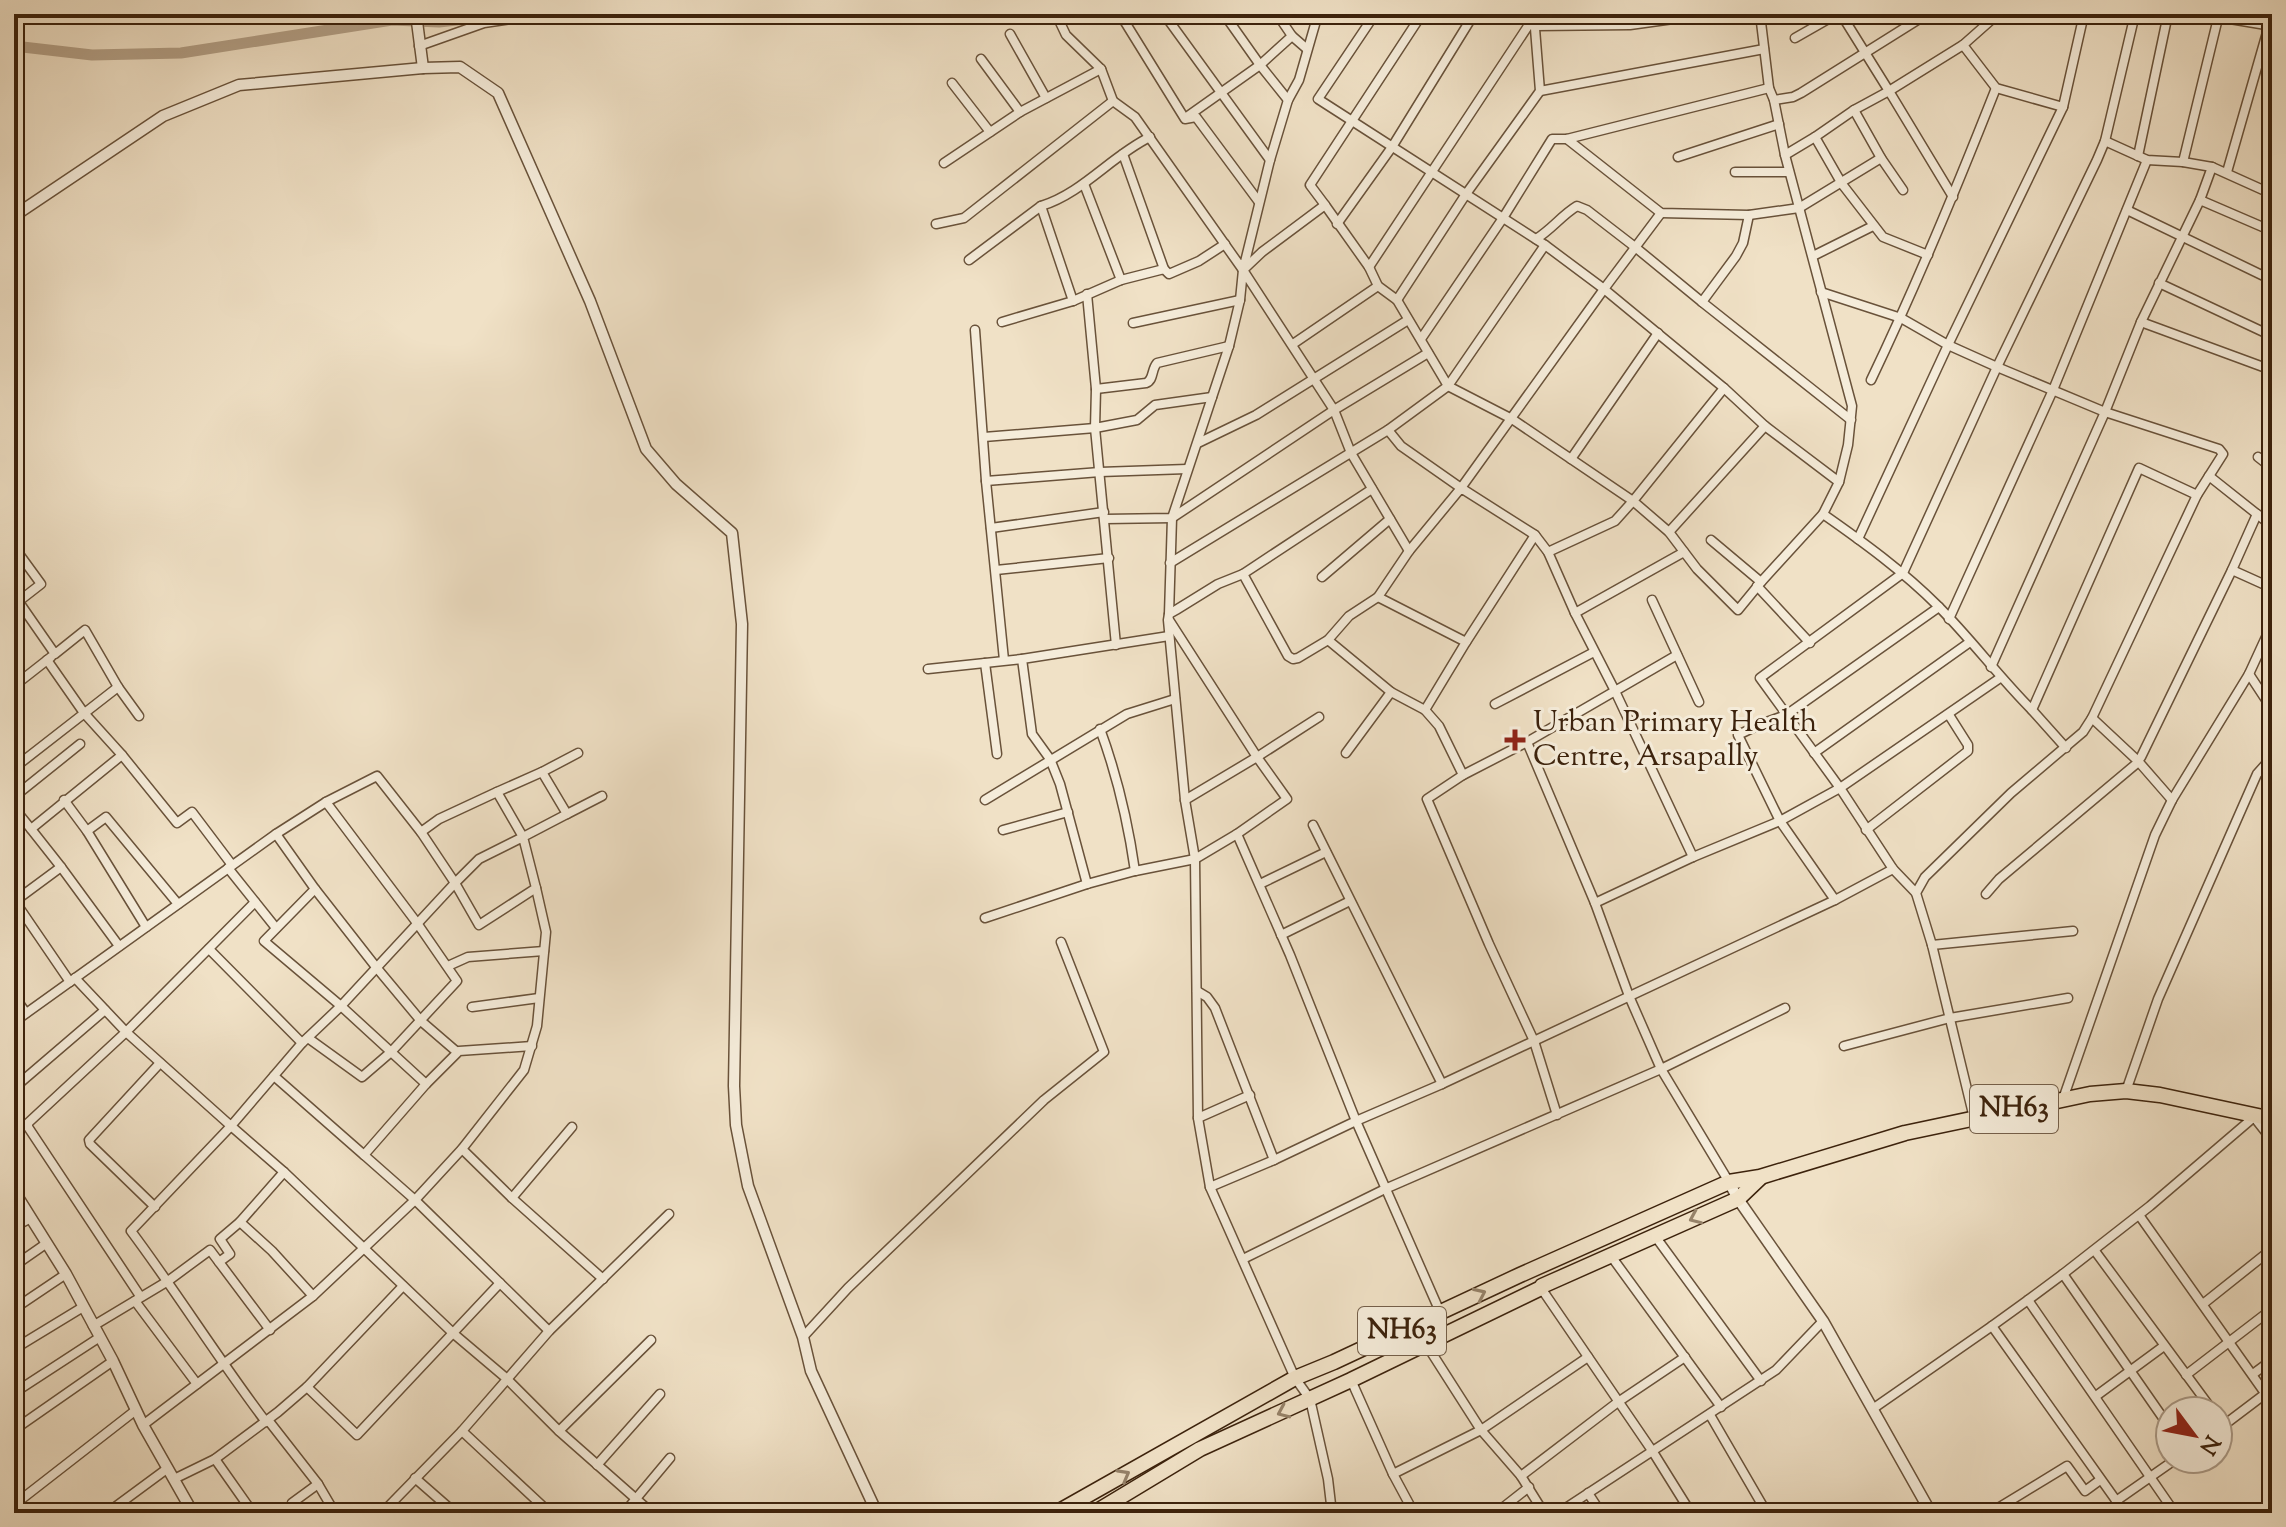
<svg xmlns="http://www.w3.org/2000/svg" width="2286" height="1527" viewBox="0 0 2286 1527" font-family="'Sorts Mill Goudy',serif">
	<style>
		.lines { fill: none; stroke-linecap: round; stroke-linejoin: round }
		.canal { stroke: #b3a087; stroke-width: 11 }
		.minor-casing { stroke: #69523a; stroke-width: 11 }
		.tertiary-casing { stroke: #69523a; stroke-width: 13 }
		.trunk-casing { stroke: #3c220c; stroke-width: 17 }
		.minor { stroke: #f5ecda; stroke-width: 8 }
		.tertiary { stroke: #f5ecda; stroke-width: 10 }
		.trunk { stroke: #f0e1c6; stroke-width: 14 }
		.oneway { stroke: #968269 }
		.poi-dot { fill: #8f2418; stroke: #f5ecda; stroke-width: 3 }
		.labels { text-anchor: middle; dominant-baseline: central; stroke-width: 6; stroke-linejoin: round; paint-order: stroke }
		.shield { fill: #f5ecda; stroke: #745f4a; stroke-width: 2 }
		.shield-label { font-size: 28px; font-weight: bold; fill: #3c220c }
		.poi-label { font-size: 30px; fill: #3c220c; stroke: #f5ecda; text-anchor: start }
	</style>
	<rect width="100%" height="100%" fill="#f0e1c6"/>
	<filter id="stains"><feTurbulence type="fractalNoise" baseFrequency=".0025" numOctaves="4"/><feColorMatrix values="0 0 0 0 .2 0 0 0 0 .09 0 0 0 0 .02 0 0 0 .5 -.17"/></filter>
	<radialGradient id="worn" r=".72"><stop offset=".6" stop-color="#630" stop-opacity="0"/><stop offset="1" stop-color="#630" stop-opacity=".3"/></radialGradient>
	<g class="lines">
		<path class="canal" d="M14 46 92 55 181 53 392 20 439 22 508 14"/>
		<defs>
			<g id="minor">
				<path d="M1056 14 1066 35 1101 69 1113 101 1135 117 1243 270 1270 160 1288 100 1299 80 1318 14"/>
				<path d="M1120 14 1185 119 1196 117 1259 202"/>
				<path d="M1164 14 1270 160"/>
				<path d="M1224 14 1260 65 1288 100"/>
				<path d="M1277 14 1292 36"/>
				<path d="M1375 14 1318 99 1545 245 1604 289 1461 488 1401 446 1388 430"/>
				<path d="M1841 14 1889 91 1963 45 1998 14"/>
				<path d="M2200 14 2272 26"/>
				<path d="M1535 26 1630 25 1709 14"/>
				<path d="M1010 34 1046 98"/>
				<path d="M1795 38 1837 14"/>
				<path d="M1963 45 1996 88 2063 107"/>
				<path d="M419 46 484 23 546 14"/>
				<path d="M981 59 1020 112"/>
				<path d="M952 83 990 132"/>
				<path d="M1540 91 1764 49"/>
				<path d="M1774 100 1793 97 1801 93 1927 14"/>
				<path d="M1854 110 1881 158 1903 190"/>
				<path d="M1188 116 1260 65 1292 36 1307 49"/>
				<path d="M1567 139 1661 213 1749 215 1799 208 1881 158"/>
				<path d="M2105 141 2147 160 2183 162 2212 167 2272 194"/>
				<path d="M1123 154 1164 269"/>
				<path d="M1785 155 1815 137"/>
				<path d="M2138 156 2168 14"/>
				<path d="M1678 157 1779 124"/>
				<path d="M2183 162 2219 14"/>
				<path d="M944 163 1020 112 1101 69"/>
				<path d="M1735 172H1789"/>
				<path d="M2227 172 2272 15"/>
				<path d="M1084 184 1121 280"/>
				<path d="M2266 191 2272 170"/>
				<path d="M2200 200 2212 167"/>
				<path d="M1325 205 1310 185 1422 14"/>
				<path d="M1041 206 1073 301"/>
				<path d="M2127 210 2272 280"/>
				<path d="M1661 213 1604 289 1724 388 1765 426 1839 482"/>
				<path d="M1749 215 1743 243 1736 256 1702 302 1851 420"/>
				<path d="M936 224 964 218 1113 101"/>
				<path d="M1337 224 1392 147 1474 14"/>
				<path d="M1536 239C1552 229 1562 215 1577 206L1587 210 1635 247 1702 302"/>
				<path d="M1928 255 1883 237 1842 184 1815 137 1854 110 1889 91 1953 197"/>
				<path d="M1813 256 1873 226"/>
				<path d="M969 260 1041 206C1083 193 1111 156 1150 137"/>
				<path d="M1369 267 1534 17"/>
				<path d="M1243 270 1262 252 1325 205 1369 267 1378 286 1397 300 1448 386 1512 419 1633 501 1615 521 1548 552"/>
				<path d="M2159 283 2272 336"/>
				<path d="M1821 292 1901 318 1948 345 1997 367 2105 412 2219 449 2223 454 2197 495 2092 718 2083 732 2011 793 1925 877 1916 893 1932 945 1974 1118"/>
				<path d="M1087 294 1096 389 1095 428 1116 645"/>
				<path d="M1397 300 1466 194 1540 91 1534 16"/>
				<path d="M1002 322 1073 301 1121 280 1164 269 1169 274 1199 261 1225 244"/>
				<path d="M2141 322 2266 368"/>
				<path d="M1133 323 1240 300"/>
				<path d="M975 330 986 481 1004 660"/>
				<path d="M1421 339 1503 218 1552 139H1567L1769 88"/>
				<path d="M1293 344 1378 286"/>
				<path d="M1871 380C1917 284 1957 187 1996 88"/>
				<path d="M1724 388 1633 501 1669 532 1697 569 1738 610 1761 582 1823 514 1839 482 1848 445 1852 406 1785 155 1774 100 1769 88 1760 14"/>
				<path d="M1096 389 1146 383C1154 380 1151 370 1157 363L1229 346"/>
				<path d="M2270 397 2272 398"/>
				<path d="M984 437 1095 428 1137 420 1155 405 1212 397"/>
				<path d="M1198 443 1256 415 1408 320"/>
				<path d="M2258 457 2272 468"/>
				<path d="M1571 459 1658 333"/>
				<path d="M2209 476 2272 526"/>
				<path d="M986 481 1100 472 1187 469"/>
				<path d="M1823 514C1863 542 1903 571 1938 606 1971 639 1999 677 2032 710"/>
				<path d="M1105 519 1172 518 1334 410 1428 353"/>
				<path d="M991 528 1104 512"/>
				<path d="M1669 532 1765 426"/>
				<path d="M1858 539 1948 345 2063 107 2084 14"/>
				<path d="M1711 540 1761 582"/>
				<path d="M14 547 41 584 14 605"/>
				<path d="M1170 563 1388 430 1448 386 1545 245"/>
				<path d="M996 570 1109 558"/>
				<path d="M2232 570 2272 588"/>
				<path d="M1243 574 1288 656 1293 659 1298 658 1328 640 1349 616 1378 597"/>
				<path d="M1322 577 1390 519"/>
				<path d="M1757 586 1810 643"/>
				<path d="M14 595 55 654 85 630 118 687 139 716"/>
				<path d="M1652 600 1699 702"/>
				<path d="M1575 613 1684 552"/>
				<path d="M1169 614 1172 518 1229 346 1240 300 1243 270 1334 410 1351 453 1409 551"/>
				<path d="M1949 619 2053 390 2147 160"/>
				<path d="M1169 620 1257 757 1185 800"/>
				<path d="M1169 636 1022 659 1032 734 1050 759 1060 784 1087 884 1135 871 1195 859 1237 834 1287 799 1257 757 1319 717"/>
				<path d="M1328 640 1391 692"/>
				<path d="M1466 642 1535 535"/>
				<path d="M47 660 84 713 122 755 177 823 192 812 232 865"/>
				<path d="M985 663 997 754"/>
				<path d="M1991 667 2105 412 2141 322 2200 200 2272 231"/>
				<path d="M928 669 1022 659"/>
				<path d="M2249 674 2272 709"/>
				<path d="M14 686 51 657"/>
				<path d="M1495 704 1594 652"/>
				<path d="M2092 718 2138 761 2172 800"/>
				<path d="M1100 729C1117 775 1128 822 1135 871"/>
				<path d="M1527 742 1595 903 1629 996 1661 1069 1729 1182"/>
				<path d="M2066 748 2032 710 2139 468 2197 495"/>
				<path d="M1346 753 1391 692 1425 710"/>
				<path d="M1814 753 1970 642"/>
				<path d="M14 768 118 687"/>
				<path d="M542 772 578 753"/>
				<path d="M1463 775 1439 726 1425 710 1466 642 1378 597 1409 551 1461 488 1535 535 1548 552 1575 613 1615 691 1677 655"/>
				<path d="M14 797 80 744"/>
				<path d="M64 800 87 831 146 927"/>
				<path d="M985 800 1127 714 1175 699"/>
				<path d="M14 808 31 829 122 755"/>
				<path d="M567 814 602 796"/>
				<path d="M1313 825 1442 1084"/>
				<path d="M31 829 61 867 119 946"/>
				<path d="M1003 830 1068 812"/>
				<path d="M1866 830 1968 751V745L1949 715"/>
				<path d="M87 831 106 817 178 904"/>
				<path d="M421 832 439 819 497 792"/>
				<path d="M276 834 315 889 376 967 421 1021 457 1052"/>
				<path d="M1237 834 1290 955 1356 1121 1440 1312"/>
				<path d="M228 868 276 928"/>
				<path d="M1260 884 1326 852"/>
				<path d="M315 889 264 941 341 1006 426 1084"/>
				<path d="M1916 893 1893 869 1840 788 2000 678"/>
				<path d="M1986 894 1999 879 2136 764 2141 757 2232 570 2257 514"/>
				<path d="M14 900 70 982"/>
				<path d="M1835 900 1780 821 1738 735 1761 724 1786 715 1939 607"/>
				<path d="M15 901 61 867"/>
				<path d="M1595 903 1693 857 1780 821 1840 788 1760 678 1903 573 1997 367 2097 160 2105 141 2135 14"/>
				<path d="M985 918 1087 884"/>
				<path d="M1281 935 1350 901"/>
				<path d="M1932 945 2073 931"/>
				<path d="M209 949 302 1043"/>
				<path d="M448 966 468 957 544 951"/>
				<path d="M75 978 126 1032 28 1123V1127L140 1296"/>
				<path d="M1197 991 1207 997 1215 1008 1274 1160"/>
				<path d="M14 996 26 1013"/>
				<path d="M472 1007 539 998"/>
				<path d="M14 1022 276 834 326 802 377 776 421 832 455 883 479 859 523 837 497 792 542 772 567 814 523 837 536 888 479 925 455 883 341 1006 302 1043 231 1126 126 1032 255 902"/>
				<path d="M308 1038 362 1077 391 1052 457 981 417 923 326 802"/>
				<path d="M532 1046 459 1051 426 1084 364 1155 415 1200 549 1331"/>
				<path d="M1844 1046 1950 1018 2068 998"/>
				<path d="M274 1076 364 1155"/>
				<path d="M14 1088 105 1010"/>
				<path d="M2126 1091 2158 999 2257 774 2272 757"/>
				<path d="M2063 1099 2155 835 2172 800 2249 674 2272 624"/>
				<path d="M1557 1115 1534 1041 1489 944 1427 799 1463 775 1527 742 1615 691 1693 857"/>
				<path d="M1198 1118 1250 1095"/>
				<path d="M462 1149 512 1198 603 1279"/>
				<path d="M1210 1187 1274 1160 1356 1121 1442 1084 1835 900 1893 869"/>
				<path d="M512 1198 572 1127"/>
				<path d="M155 1207 90 1144 89 1140 160 1063"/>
				<path d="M2139 1215 2272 1403"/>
				<path d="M240 1222 272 1251 313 1296"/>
				<path d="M14 1227 31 1218"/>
				<path d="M1655 1236 1761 1381"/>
				<path d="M2095 1251 2213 1411"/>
				<path d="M1611 1256 1721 1407"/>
				<path d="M1243 1259 1385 1189 1661 1069 1785 1008"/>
				<path d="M14 1266 47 1243"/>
				<path d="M2063 1274 2150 1206 2254 1117 2272 1140"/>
				<path d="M1541 1288 1653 1452 1691 1513"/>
				<path d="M2028 1300 2063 1274 2170 1428"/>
				<path d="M135 1301 197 1384"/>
				<path d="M2203 1304 2272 1249"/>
				<path d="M14 1309 66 1274"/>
				<path d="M93 1326 168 1281 210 1250 219 1262"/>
				<path d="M270 1330 219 1262 230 1254 220 1239 240 1222 284 1172"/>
				<path d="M803 1337 848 1288 1044 1100 1104 1052 1061 942"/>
				<path d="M1426 1344 1481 1430 1521 1476 1544 1513"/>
				<path d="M14 1349 83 1307"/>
				<path d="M2253 1374 2272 1360"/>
				<path d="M2186 1375 2272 1309"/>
				<path d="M1351 1380 1393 1474 1414 1513"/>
				<path d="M307 1387 357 1435 500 1283"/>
				<path d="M14 1393 100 1337"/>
				<path d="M2096 1396 2164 1346"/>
				<path d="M1874 1408 1992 1326"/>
				<path d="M1710 1415 1764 1508 1755 1513"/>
				<path d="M2218 1418 2224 1425 2218 1429"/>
				<path d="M268 1420 318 1484 335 1513"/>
				<path d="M266 1422C219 1360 178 1294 131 1231L231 1126 284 1172 454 1334 506 1378 559 1431 652 1513"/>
				<path d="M143 1425 313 1296 363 1249 415 1200 462 1149 524 1070 537 1026 546 932 536 888"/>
				<path d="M2224 1425 2265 1394"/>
				<path d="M14 1430 113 1361"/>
				<path d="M462 1431 550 1513"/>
				<path d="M559 1431 651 1340"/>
				<path d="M215 1459 253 1513"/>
				<path d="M597 1465 660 1394"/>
				<path d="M1393 1474 1481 1430 1588 1357"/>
				<path d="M1521 1476 1618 1402 1685 1357"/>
				<path d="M415 1478 455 1513"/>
				<path d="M174 1479 215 1459 278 1412 307 1387 403 1286"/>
				<path d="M1588 1493 1601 1513"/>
				<path d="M2116 1501 2176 1459"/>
				<path d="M292 1503 318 1484"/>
				<path d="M14 1505 136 1410"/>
				<path d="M107 1513 168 1468"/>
				<path d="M382 1513 462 1431 549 1331 669 1214"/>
				<path d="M624 1513 670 1458"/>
				<path d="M1332 1513 1328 1479 1310 1399 1295 1378 1210 1187 1198 1118 1195 859 1185 800 1168 620 1169 614 1176 610 1218 584 1243 574 1372 489"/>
				<path d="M1496 1513 1529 1487"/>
				<path d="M1558 1513 1776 1370 1823 1321"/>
				<path d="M1990 1513 2067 1466 2085 1491 2100 1480"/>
				<path d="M2125 1513 1992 1326 2028 1300 2175 1513"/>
			</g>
			<g id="tertiary">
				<path d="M416 14 423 68"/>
				<path d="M14 216 163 116 239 85 423 68 460 67 498 93 590 301 646 449 676 484 732 533 742 624 734 1086 736 1125 748 1186 803 1337 811 1371 877 1513"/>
				<path d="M1729 1182 1738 1199 1823 1321 1931 1513"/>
				<path d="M14 1191 66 1274 113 1361 143 1425 193 1513"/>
			</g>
			<g id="trunk">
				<path d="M1056 1513 1295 1378 1334 1362 1520 1275 1729 1182 1760 1177 1905 1133 2090 1094 2126 1091 2160 1095 2272 1119"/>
				<path d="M1094 1513 1200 1449 1351 1380 1541 1288 1542 1286 1738 1199 1760 1178"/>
			</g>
		</defs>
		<use href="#minor" class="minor-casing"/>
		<use href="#tertiary" class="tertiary-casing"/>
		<use href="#trunk" class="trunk-casing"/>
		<use href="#minor" class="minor"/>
		<use href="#tertiary" class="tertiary"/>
		<use href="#trunk" class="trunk"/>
	</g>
	<defs><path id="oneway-chevron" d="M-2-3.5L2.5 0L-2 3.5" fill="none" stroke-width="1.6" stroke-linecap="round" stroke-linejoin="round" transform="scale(2)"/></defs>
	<g class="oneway">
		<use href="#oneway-chevron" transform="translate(1695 1218) rotate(156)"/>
		<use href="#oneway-chevron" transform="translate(1480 1294) rotate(-25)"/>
		<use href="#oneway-chevron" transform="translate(1283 1412) rotate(156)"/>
		<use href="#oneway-chevron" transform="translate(1124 1475) rotate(-29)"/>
	</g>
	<path class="poi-dot" d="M1511 728h8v8h8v8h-8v8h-8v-8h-8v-8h8z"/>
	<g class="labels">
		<g class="shield">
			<rect x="1970" y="1085" width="88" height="48" rx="6"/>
			<rect x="1358" y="1307" width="88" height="48" rx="6"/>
		</g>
		<g class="shield-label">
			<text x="2014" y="1109">NH63</text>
			<text x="1402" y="1331">NH63</text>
		</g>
		<g class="poi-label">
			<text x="1533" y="723">Urban Primary Health<tspan x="1533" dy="34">Centre, Arsapally</tspan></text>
		</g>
	</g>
	<rect width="2286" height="1527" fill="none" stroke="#f0e1c6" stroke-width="48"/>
	<rect x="16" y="16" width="2254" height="1495" fill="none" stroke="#3c220c" stroke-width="4"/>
	<rect x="24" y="24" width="2238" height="1479" fill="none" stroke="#3c220c" stroke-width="2"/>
	<g transform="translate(2194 1435) rotate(122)"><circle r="38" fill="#f5ecda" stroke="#ab9b88" stroke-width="2"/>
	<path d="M0-6L14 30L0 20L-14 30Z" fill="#8f2418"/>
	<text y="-12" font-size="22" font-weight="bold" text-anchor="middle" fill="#3c220c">N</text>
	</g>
	<rect width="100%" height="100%" filter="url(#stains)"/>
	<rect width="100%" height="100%" fill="url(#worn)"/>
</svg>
